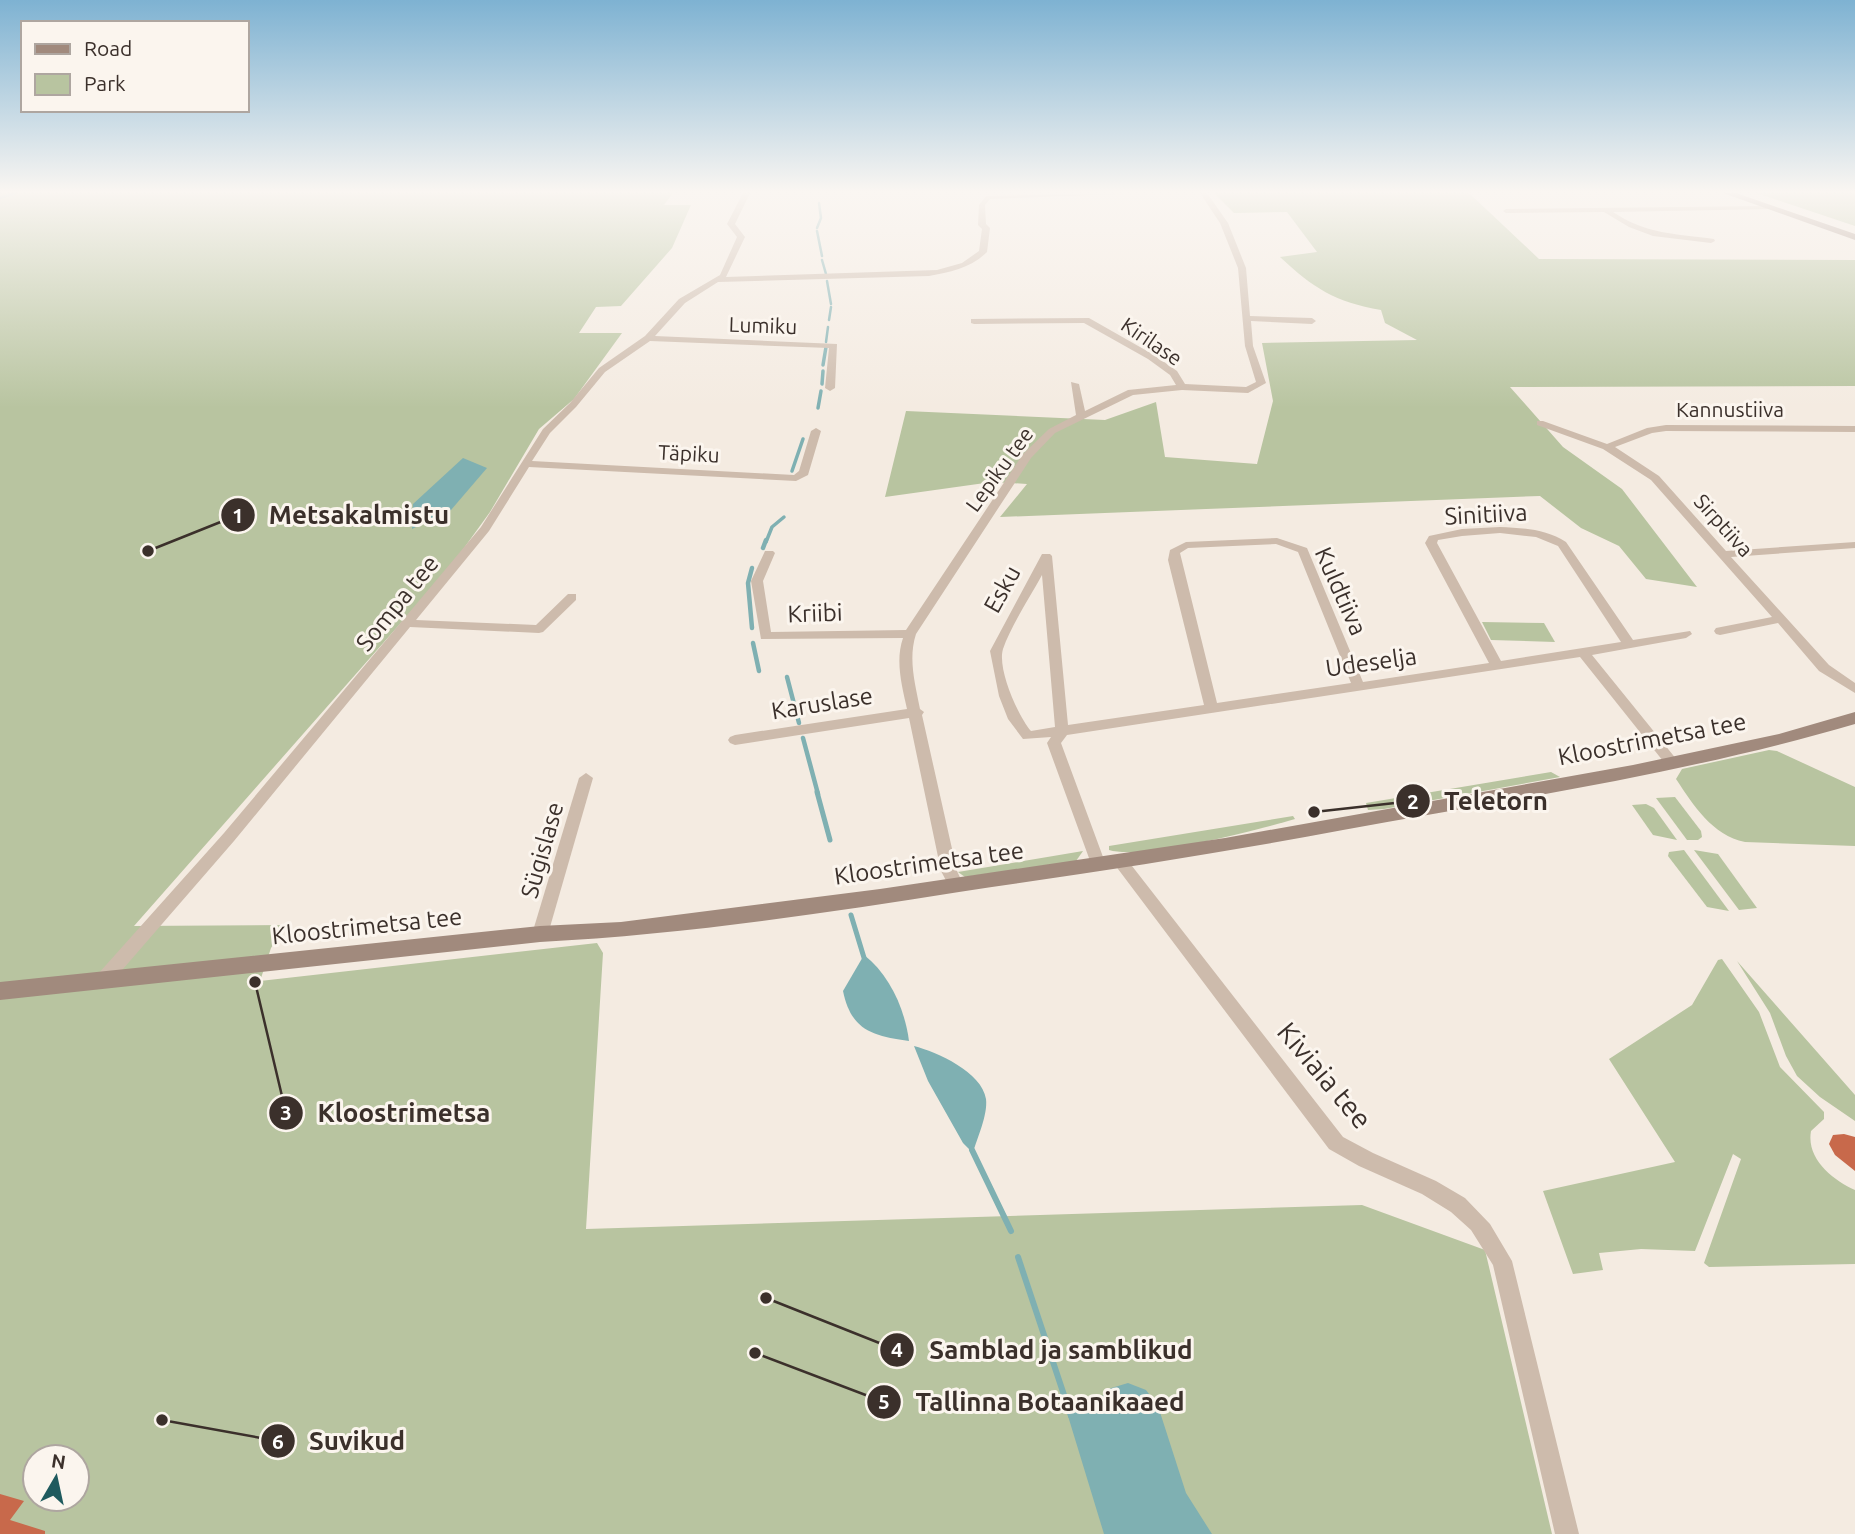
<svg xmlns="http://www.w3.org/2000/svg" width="1855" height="1534" viewBox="0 0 1855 1534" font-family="Ubuntu,sans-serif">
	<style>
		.green { fill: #b8c4a0; fill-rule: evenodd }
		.water { fill: #7fb0b2 }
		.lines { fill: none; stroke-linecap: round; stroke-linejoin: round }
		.stream-far4 { stroke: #7fb0b2; stroke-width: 2.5 }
		.stream-far3 { stroke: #7fb0b2; stroke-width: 3.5 }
		.stream-far2 { stroke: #7fb0b2; stroke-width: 4.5 }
		.stream-far1 { stroke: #7fb0b2; stroke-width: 5 }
		.stream { stroke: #7fb0b2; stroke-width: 6 }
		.building { fill: #c8694b }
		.street { fill: #cdbbac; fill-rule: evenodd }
		.secondary { fill: #a18a7d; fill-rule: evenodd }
		.labels { text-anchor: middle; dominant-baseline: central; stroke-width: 6; stroke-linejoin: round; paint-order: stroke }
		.far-street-label { font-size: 21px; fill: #3b302b; stroke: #fbf5ee }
		.street-label { font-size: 24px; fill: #3b302b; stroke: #fbf5ee }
		.near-street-label { font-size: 28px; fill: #3b302b; stroke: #fbf5ee }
		.leader { fill: none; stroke: #3b302b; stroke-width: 2.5 }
		.callout-dot { fill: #3b302b; stroke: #fbf5ee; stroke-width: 2.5 }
		.mark-label { font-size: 21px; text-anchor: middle; font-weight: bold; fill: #fff }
		.callout-label { font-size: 26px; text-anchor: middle; font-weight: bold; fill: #3b302b; stroke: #fbf5ee; stroke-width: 6; stroke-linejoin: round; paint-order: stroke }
	</style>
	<rect width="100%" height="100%" fill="#f4ebe1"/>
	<g class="green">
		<path d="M0 193H673L664 205H691L672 248 621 306 596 307 579 333H622L574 399 539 429 490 512 451 566 134 926 287 925 271 948 260 981 597 943 603 953 586 1229 1362 1205 1485 1250 1552 1534H0ZM35 1457H77V1499H35Z"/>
		<path d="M1214 193H1469L1539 259 1855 260V386L1510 387 1563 447 1622 489 1697 587 1646 579 1619 546 1581 528 1540 496 1000 517 1027 484 992 482 885 497 906 411 1105 420 1156 402 1165 457 1257 464 1273 401 1262 343 1417 340 1385 323 1381 310C1335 302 1313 288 1280 257L1317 252 1287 212 1234 213Z"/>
		<path d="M1756 193H1855V226Z"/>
		<path d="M1482 622 1544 623 1555 642 1491 640Z"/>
		<path d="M1769 750 1777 751 1855 787V846L1745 842C1712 835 1694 806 1676 779L1682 769Z"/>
		<path d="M1551 772 1560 777 1384 809 1368 810 1366 803Z"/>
		<path d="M1675 797 1701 831 1702 837 1698 840H1687L1656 798Z"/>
		<path d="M1646 804 1654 808 1677 840 1653 835 1632 805Z"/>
		<path d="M1293 816 1295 819C1257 830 1143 860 1109 850V846Z"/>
		<path d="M1684 850 1729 911 1707 907 1668 856 1669 852Z"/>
		<path d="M1694 850 1718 854 1757 908 1739 910Z"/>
		<path d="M1083 851 1076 861 965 877 958 872Z"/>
		<path d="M1722 959 1759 1012 1780 1067 1824 1112V1119L1811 1131C1806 1159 1833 1180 1855 1190V1264L1709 1267 1704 1263 1741 1159 1733 1154 1695 1251 1641 1249 1599 1253 1603 1270 1573 1274 1543 1191 1675 1162 1609 1059 1692 1005 1718 960Z"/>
		<path d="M1737 961 1855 1095V1121L1820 1097 1797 1076 1786 1056 1770 1013Z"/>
	</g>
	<g class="water">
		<path d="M463 458 487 468 451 510 412 529 413 504Z"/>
		<path d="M864 955C890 975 905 1010 909 1041 872 1036 851 1030 843 991Z"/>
		<path d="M914 1046C937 1052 982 1072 986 1099 988 1115 977 1138 973 1153L963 1143 928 1081Z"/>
		<path d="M1128 1383 1146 1390 1158 1406 1186 1493 1212 1534H1104L1068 1416 1069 1413 1091 1410 1108 1389Z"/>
	</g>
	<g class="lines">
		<g class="stream-far4">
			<path d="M0 198 15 193"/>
			<path d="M817 228 821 218 819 203"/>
			<path d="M817 231 822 256"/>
			<path d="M822 260 826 274"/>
			<path d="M827 281 831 304"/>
			<path d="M829 320 831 307"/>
			<path d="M826 342 828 327"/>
		</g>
		<g class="stream-far3">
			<path d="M823 365 826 347"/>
			<path d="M822 384 823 371"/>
			<path d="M818 408 821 391"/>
			<path d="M792 471 803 439"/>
			<path d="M766 542 772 527 784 517"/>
		</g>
		<g class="stream-far2">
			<path d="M763 548 766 540"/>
			<path d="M752 568 748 583 752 628"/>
			<path d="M753 643 759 671"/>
			<path d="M787 677 799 723"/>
			<path d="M803 738 818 794"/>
		</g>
		<g class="stream-far1">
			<path d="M817 792 830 840"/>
			<path d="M851 915 865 961"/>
		</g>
		<g class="stream">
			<path d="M972 1150 1011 1231"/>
			<path d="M1018 1257 1071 1416"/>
		</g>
	</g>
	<g class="building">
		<path d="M1844 1134 1855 1137V1171L1835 1155 1829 1144 1833 1135Z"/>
		<path d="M0 1494 24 1501 10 1520 45 1531V1534H0Z"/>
	</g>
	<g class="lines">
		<g class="street">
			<path d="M743 193H750L735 224 745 237 726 277 937 270 962 263 979 251 982 229 978 225 979 205 986 196 1141 193 990 199 985 205 986 224 990 228 987 252C971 268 950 272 929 276L718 282 685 303 655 336 837 344 835 388 830 391 825 388 829 348 650 341 605 372 576 407 550 433 532 461 794 475 799 471 811 431 816 428 821 431 808 475 796 481 529 467 489 531 416 620 536 625 568 594H576V600L543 632 539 633 410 627 234 841 110 984 104 986 98 984 96 979 98 974 224 833 481 527 543 429 570 403 599 368 645 336 679 299 720 275 737 237 727 224Z"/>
			<path d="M1200 193H1207L1228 223 1246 268 1250 316 1312 318 1316 321 1312 324 1251 321 1253 346 1266 383 1248 393 1182 390 1133 395 1055 433 1031 458 916 634C908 659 915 683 920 709L924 712 922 715 957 871 964 886 961 890H951L941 871 909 718 735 745 730 743 728 740 730 737 735 735 907 709C902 686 895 661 903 638L761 639 751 581 765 551H773L775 553 763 581 771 632 906 630 1023 454 1049 429 1076 415 1071 382 1079 384 1085 411 1128 390 1176 385 1170 375 1148 359 1084 323 974 324 971 323V319L1089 318 1154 355 1177 371 1185 384 1246 387 1256 382 1245 346 1238 268 1220 223Z"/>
			<path d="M1772 206 1774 209 1613 212C1645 234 1677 234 1714 239L1715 241 1711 243 1653 236 1629 227 1604 212 1506 213 1503 211 1506 209Z"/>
			<path d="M1537 421H1543L1607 444 1647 428 1666 425 1855 426V432L1666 431 1652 433 1615 447 1659 476 1726 551 1855 542V548L1731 557 1829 665 1855 683V693L1819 671 1778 623 1720 635 1716 634 1714 631 1716 628 1772 617 1651 480 1603 449 1537 425Z"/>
			<path d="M1500 527C1523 528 1546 529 1566 542L1633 640 1690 631 1692 634 1686 638 1592 655 1677 760 1679 763 1677 766H1667L1580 657 1067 735 1061 743 1106 865 1103 869H1093L1047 743 1051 737 1023 739 1008 719 999 696 990 651 1042 554H1050L1052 556 1068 725 1204 705 1168 560 1170 550 1186 542 1277 538 1307 548 1363 682 1489 663 1425 543 1429 536 1462 529ZM1500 533 1536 537 1558 546 1621 642 1501 661 1437 543 1438 540 1462 536ZM1276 544 1298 552 1351 683 1217 703 1180 553 1188 548ZM1042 575 1055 727 1031 731C1018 716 997 669 1003 649 1011 626 1030 597 1042 575Z"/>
			<path d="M586 773 593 778 548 934 546 939 540 940 534 939 532 934 579 778Z"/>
			<path d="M1120 855 1125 857 1343 1137 1373 1153 1436 1181 1465 1198 1490 1224 1512 1261 1579 1534H1555L1493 1265 1471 1230 1451 1212 1422 1194 1359 1166 1329 1149 1115 865 1112 861 1115 857Z"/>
		</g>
		<g class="secondary">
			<path d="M1723 193H1736L1855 234V240Z"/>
			<path d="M1855 712V724C1688 773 1514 799 1343 830 1216 854 1088 873 959 892 820 914 680 935 540 942L0 1000V982L540 926 621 922 880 889 1225 838 1633 765 1779 734Z"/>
		</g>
	</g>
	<linearGradient id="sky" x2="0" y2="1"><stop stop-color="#7eb2d2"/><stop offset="0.47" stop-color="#faf6f2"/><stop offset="1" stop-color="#faf6f2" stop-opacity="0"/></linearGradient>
	<rect width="1855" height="408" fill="url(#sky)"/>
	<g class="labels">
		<g class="far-street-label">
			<text transform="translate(763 325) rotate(2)">Lumiku</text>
			<text transform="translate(1152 341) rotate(34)">Kirilase</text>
			<text x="1730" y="409">Kannustiiva</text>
			<text transform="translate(689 453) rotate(3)">Täpiku</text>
			<text transform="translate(999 469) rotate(-54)">Lepiku tee</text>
			<text transform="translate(1724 525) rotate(48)">Sirptiiva</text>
		</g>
		<g class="street-label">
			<text transform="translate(1486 514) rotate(-3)">Sinitiiva</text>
			<text transform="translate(1002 589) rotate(-61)">Esku</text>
			<text transform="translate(1341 591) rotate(66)">Kuldtiiva</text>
			<text transform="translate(397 603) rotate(-51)">Sompa tee</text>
			<text transform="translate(815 613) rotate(-2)">Kriibi</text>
			<text transform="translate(1371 662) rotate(-8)">Udeselja</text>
			<text transform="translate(822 703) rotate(-9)">Karuslase</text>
			<text transform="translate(1652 739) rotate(-11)">Kloostrimetsa tee</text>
			<text transform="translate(542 850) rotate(-74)">Sügislase</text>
			<text transform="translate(929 863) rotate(-8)">Kloostrimetsa tee</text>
			<text transform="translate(367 926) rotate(-6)">Kloostrimetsa tee</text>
		</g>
		<g class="near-street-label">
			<text transform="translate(1325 1075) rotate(50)">Kiviaia tee</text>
		</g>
	</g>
	<path class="leader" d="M148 551L238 515M1314 812L1413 801M255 982L286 1113M766 1298L897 1350M755 1353L884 1402M162 1420L278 1441"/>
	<g class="callout-dot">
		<circle cx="148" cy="551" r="7"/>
		<circle cx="1314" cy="812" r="7"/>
		<circle cx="255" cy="982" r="7"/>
		<circle cx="766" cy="1298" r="7"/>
		<circle cx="755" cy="1353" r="7"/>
		<circle cx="162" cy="1420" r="7"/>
		<circle cx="238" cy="515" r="18"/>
		<circle cx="1413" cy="801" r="18"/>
		<circle cx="286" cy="1113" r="18"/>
		<circle cx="897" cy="1350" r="18"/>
		<circle cx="884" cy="1402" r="18"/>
		<circle cx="278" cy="1441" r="18"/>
	</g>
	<g class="mark-label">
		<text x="238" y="523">1</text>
		<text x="1413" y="809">2</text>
		<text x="286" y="1120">3</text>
		<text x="897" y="1357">4</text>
		<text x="884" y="1409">5</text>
		<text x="278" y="1449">6</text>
	</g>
	<g class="callout-label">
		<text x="359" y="524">Metsakalmistu</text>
		<text x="1496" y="810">Teletorn</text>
		<text x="404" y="1122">Kloostrimetsa</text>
		<text x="1061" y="1359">Samblad ja samblikud</text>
		<text x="1050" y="1411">Tallinna Botaanikaaed</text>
		<text x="357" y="1450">Suvikud</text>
	</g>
	<rect x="21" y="21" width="228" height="91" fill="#fbf5ee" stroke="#aea6a0" stroke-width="2"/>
	<rect x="35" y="44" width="35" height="10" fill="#a18a7d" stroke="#aea6a0" stroke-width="2"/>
	<text x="84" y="56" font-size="21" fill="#3b302b">Road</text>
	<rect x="35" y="74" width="35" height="21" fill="#b8c4a0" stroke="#aea6a0" stroke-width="2"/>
	<text x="84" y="91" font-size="21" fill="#3b302b">Park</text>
	<g transform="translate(56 1478) rotate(9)"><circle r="33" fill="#fbf5ee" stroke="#aea6a0" stroke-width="2"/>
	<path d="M0-5L12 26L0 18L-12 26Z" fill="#1f5a5e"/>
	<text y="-10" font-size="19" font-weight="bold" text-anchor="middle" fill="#3b302b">N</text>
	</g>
</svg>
